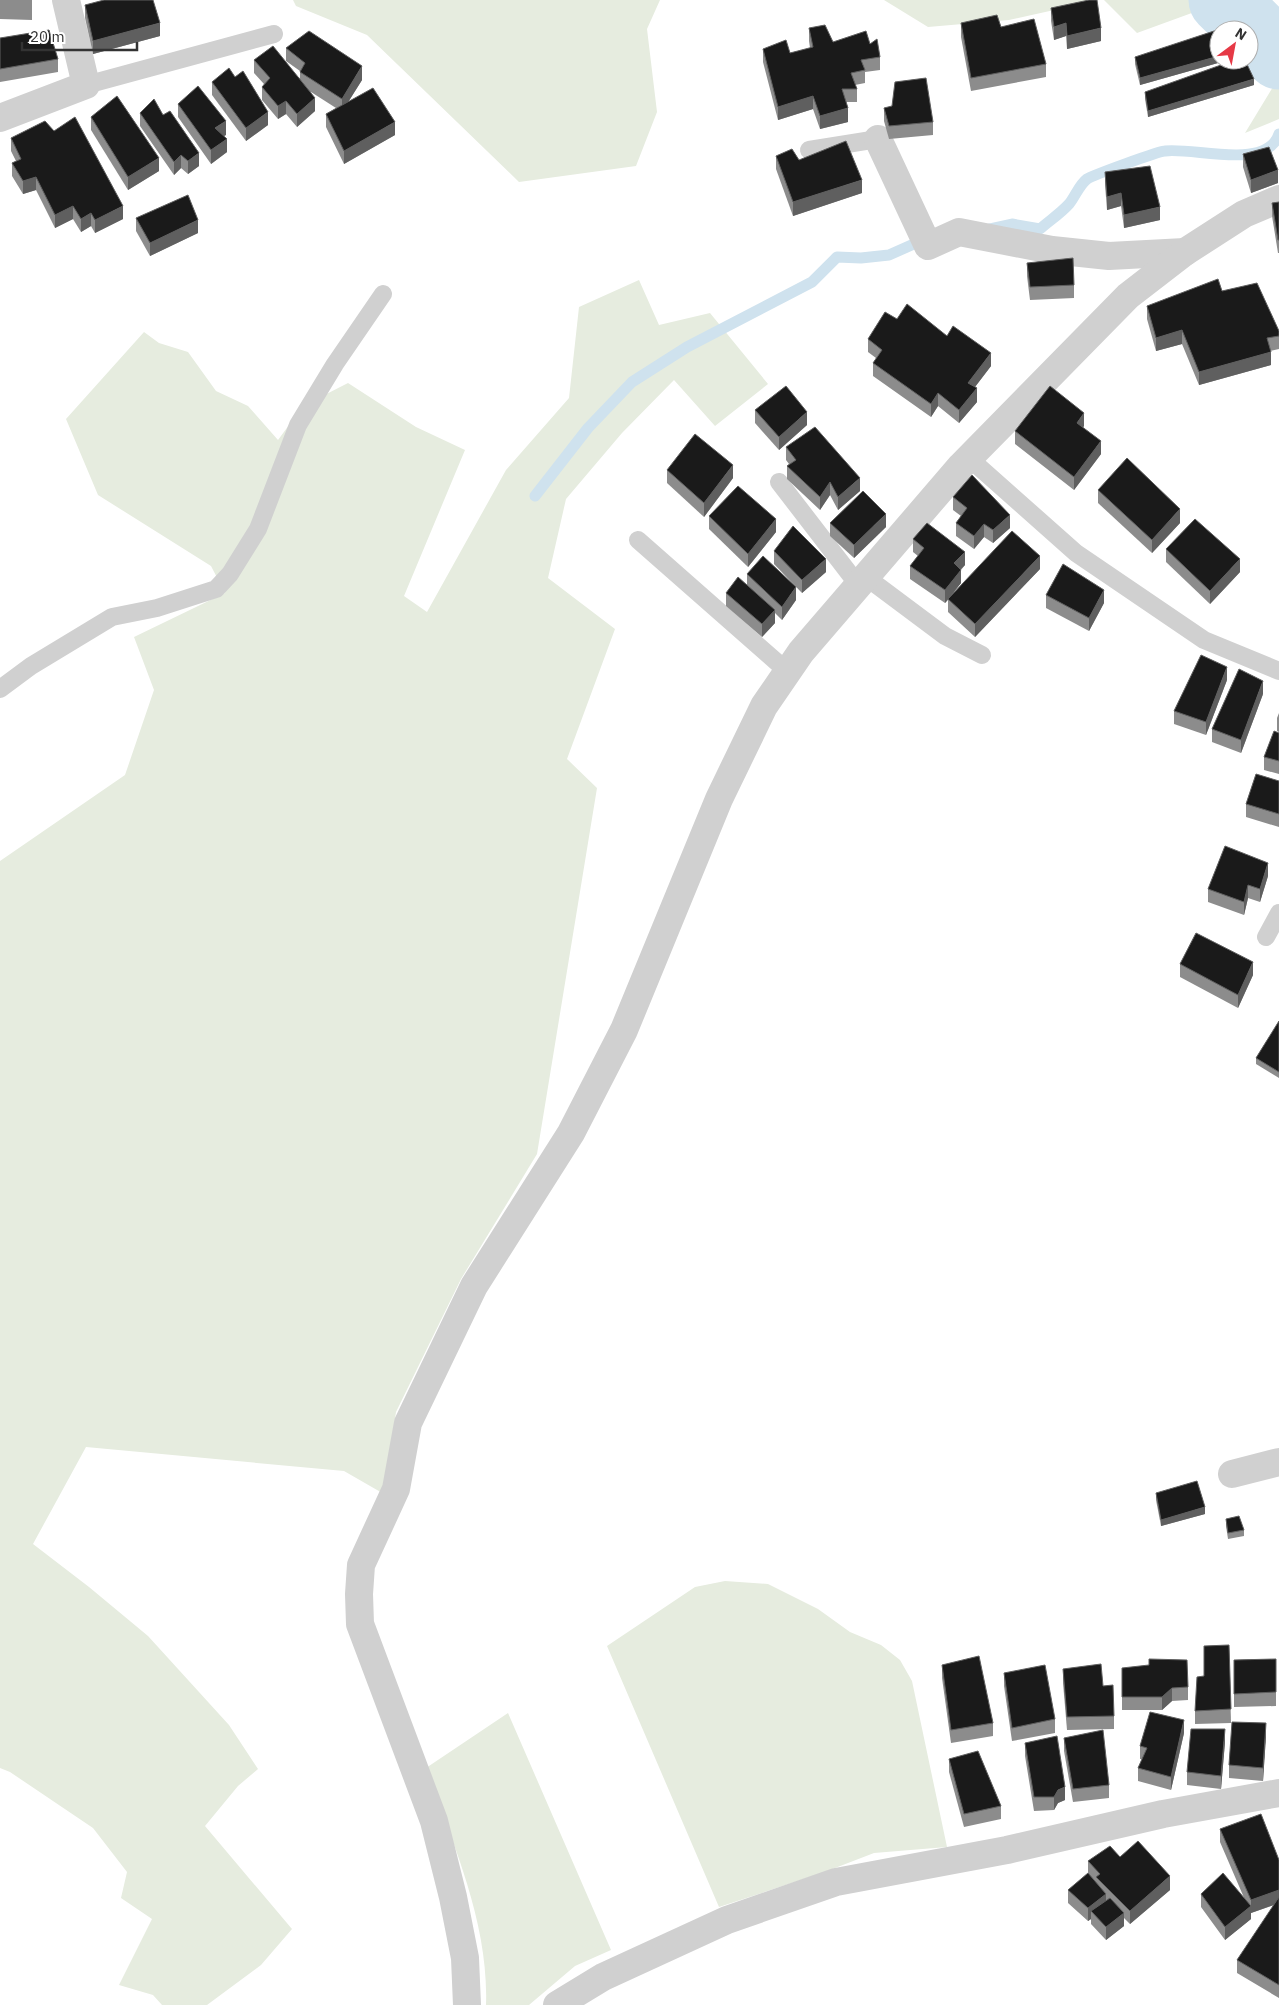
<svg xmlns="http://www.w3.org/2000/svg" width="1279" height="2005" viewBox="0 0 1279 2005" font-family="'IBM Plex Sans',sans-serif">
	<style>
		.green { fill: #e6ecdf }
		.lines { fill: none; stroke-linecap: round; stroke-linejoin: round }
		.stream { stroke: #cfe2ee; stroke-width: 11 }
		.river { stroke: #cfe2ee; stroke-width: 69 }
		.lane { stroke: #d0d0d0; stroke-width: 18 }
		.street { stroke: #d0d0d0; stroke-width: 28 }
		.wall { fill: #8c8c8c }
		.shaded-wall { fill: #5f5f5f }
		.building { fill: #1a1a1a; stroke: #5f5f5f }
	</style>
	<rect width="100%" height="100%" fill="#fff"/>
	<g class="green">
		<path d="M293 0H660L647 29 657 112 636 166 519 182 367 35 296 6Z"/>
		<path d="M884 0H1099L1009 20 928 27Z"/>
		<path d="M1104 0H1230L1279 59V119L1245 133 1276 82 1249 50V30H1232L1200 10 1137 33Z"/>
		<path d="M639 280 659 325 710 313 768 384 715 426 674 380 622 433 566 499 548 578 615 629 567 759 597 788 537 1154 461 1279 396 1412 384 1494 344 1471 86 1447 33 1544 89 1587 148 1636 229 1725 258 1769 238 1786 205 1826 292 1929 261 1965 207 2005H162L153 1995 119 1985 152 1919 121 1898 127 1872 93 1828 10 1772 0 1768V861L125 775 154 690 134 637 225 593 211 566 98 495 66 419 144 332 159 343 188 352 216 391 248 406 278 440 303 406 348 383 416 427 465 450 404 596 427 612 506 470 569 398 579 307Z"/>
		<path d="M725 1581 768 1584 818 1609 850 1632 881 1645 900 1660 912 1681 947 1847 874 1853 822 1873 719 1907 607 1646 695 1587Z"/>
		<path d="M508 1713 611 1950 575 1966 529 2005H486C489 1923 453 1844 426 1768Z"/>
	</g>
	<g class="lines">
		<g class="stream">
			<path d="M989 229 1012 224 1040 229C1049 221 1061 213 1069 204 1075 197 1079 185 1087 179 1091 176 1159 151 1165 151 1194 147 1267 171 1279 134"/>
			<path d="M535 496 588 428 632 382 687 347 812 282 837 257 861 258 889 255 925 239"/>
		</g>
		<path class="river" d="M1223 0 1279 55"/>
		<g class="lane">
			<path d="M86 85 274 34"/>
			<path d="M809 150 878 139"/>
			<path d="M969 458 1076 553 1204 640 1279 671"/>
			<path d="M779 482 859 586"/>
			<path d="M638 540 788 672"/>
			<path d="M866 577 945 636 982 655"/>
			<path d="M0 689 31 666 112 617 157 608 216 589 230 574 258 529 298 425 335 364 383 294"/>
			<path d="M1266 937 1279 913"/>
		</g>
		<g class="street">
			<path d="M0 118 86 85 66 0"/>
			<path d="M878 139 928 246 959 232 1052 250 1109 256 1185 252"/>
			<path d="M1232 1474 1279 1462"/>
			<path d="M467 2005 465 1958 453 1897 434 1821 360 1624 359 1594 361 1565 396 1489 408 1423 474 1286 571 1133 624 1030 719 799 764 706 801 652 961 466 1128 296 1185 252 1244 214 1279 199"/>
			<path d="M557 2005 603 1977 727 1920 836 1882 1007 1850 1163 1814 1279 1793"/>
		</g>
	</g>
	<g class="wall">
		<path d="M0 0H32V20L0 19Z"/>
		<path d="M85 5 160 36 93 54 85 18Z"/>
		<path d="M1051 8 1101 41 1067 49 1066 36 1054 40 1051 21Z"/>
		<path d="M961 23 1046 64V77L971 91 961 37Z"/>
		<path d="M809 28 833 42 870 44 880 57V70L865 72V83L855 85 857 89V102H846L848 122 820 129 813 109 778 120 763 62V49L790 53 810 48 809 41Z"/>
		<path d="M0 38 58 59V72L0 82Z"/>
		<path d="M286 48 362 80 348 102 395 135 344 164 326 127V114L336 108 311 92 315 111 297 127 286 114 278 119 262 100V87L264 84 254 73V60L300 78V71L286 61Z"/>
		<path d="M1135 57 1225 60V61L1140 85 1135 64Z"/>
		<path d="M212 82 268 125 246 141 212 95Z"/>
		<path d="M1254 85 1148 117 1145 99V92Z"/>
		<path d="M178 104 226 135 223 136 227 152 211 164 178 117Z"/>
		<path d="M884 108 933 122V135L889 139 884 121Z"/>
		<path d="M140 113 163 115 199 166 188 174 181 168 174 175 140 126Z"/>
		<path d="M91 117 159 171 128 190 91 130Z"/>
		<path d="M11 138 123 219 95 233 91 226 81 232 73 219 55 228 36 190 23 194 12 176V163L16 161 11 151Z"/>
		<path d="M1243 154 1278 183 1251 193 1243 167Z"/>
		<path d="M776 156 862 193 793 216 776 169Z"/>
		<path d="M1105 172 1160 220 1124 228 1121 206 1107 210 1105 185Z"/>
		<path d="M1279 202V253H1278L1272 216V203Z"/>
		<path d="M136 218 198 233 150 256 136 231Z"/>
		<path d="M1027 263 1074 285V298L1030 300 1027 276Z"/>
		<path d="M1222 291 1279 331V349L1270 351 1271 365 1199 385 1182 344 1156 351 1147 319V306Z"/>
		<path d="M897 319 947 336 991 366 975 387 977 402 959 423 938 406 931 417 873 376V363L876 358 868 352V339Z"/>
		<path d="M755 410 807 425 779 450 755 423Z"/>
		<path d="M1084 426 1083 427 1101 454 1074 490 1015 444V431Z"/>
		<path d="M786 447 860 491 838 510 830 495 820 510 787 479V466L789 464 786 460Z"/>
		<path d="M667 470 733 478 704 517 667 483Z"/>
		<path d="M1098 490 1180 523 1152 553 1098 503Z"/>
		<path d="M953 497 1010 528 993 543 984 537 974 549 956 536V523L961 516 953 510Z"/>
		<path d="M709 516 776 532 748 567 709 529Z"/>
		<path d="M830 523 886 527 854 558 830 536Z"/>
		<path d="M913 539 965 565 961 570V583L954 592 1040 569 975 637 948 612V600L945 603 910 579V566L918 556 913 552Z"/>
		<path d="M1166 549 1240 572 1210 604 1166 562Z"/>
		<path d="M774 551 826 572 802 593 774 564Z"/>
		<path d="M747 574 796 600 782 620 775 613V623L762 637 726 606V593L747 585Z"/>
		<path d="M1046 595 1104 603 1089 631 1046 608Z"/>
		<path d="M1227 680 1206 735 1174 724V711Z"/>
		<path d="M1263 694 1241 753 1212 742V729Z"/>
		<path d="M1279 713V732L1277 731V718Z"/>
		<path d="M1279 733V774L1264 770V757Z"/>
		<path d="M1279 781V827L1246 817V804Z"/>
		<path d="M1268 876 1260 902 1248 898 1244 915 1208 902V889Z"/>
		<path d="M1180 964 1253 975 1238 1008 1180 977Z"/>
		<path d="M1279 1022V1078L1256 1064V1058Z"/>
		<path d="M1156 1493 1205 1514 1161 1526 1156 1500Z"/>
		<path d="M1226 1519 1244 1530V1536L1228 1539 1226 1526Z"/>
		<path d="M1229 1645 1231 1723 1195 1724V1711L1204 1676Z"/>
		<path d="M1276 1659V1706L1234 1707V1660Z"/>
		<path d="M942 1665 993 1723V1736L951 1743 942 1678Z"/>
		<path d="M1122 1668 1188 1687V1700L1172 1701 1162 1710H1122Z"/>
		<path d="M1063 1669 1103 1686 1114 1716V1729L1067 1730 1063 1683Z"/>
		<path d="M1004 1673 1055 1719V1733L1012 1741 1004 1686Z"/>
		<path d="M1184 1733 1171 1790 1138 1781V1768L1142 1759H1140V1746Z"/>
		<path d="M1266 1736 1263 1781 1229 1778V1765Z"/>
		<path d="M1064 1738 1109 1785V1798L1073 1802 1064 1751Z"/>
		<path d="M1225 1742 1221 1789 1187 1785V1772Z"/>
		<path d="M1025 1743 1065 1800 1058 1803 1054 1810 1034 1811 1025 1756Z"/>
		<path d="M949 1759 1001 1806V1819L964 1827 949 1772Z"/>
		<path d="M1220 1829 1279 1860V1998L1237 1973V1960L1274 1905 1251 1913V1912V1919L1225 1940 1201 1907V1894L1245 1900 1220 1842Z"/>
		<path d="M1120 1857 1170 1890 1130 1924 1124 1918V1926L1106 1940 1091 1924V1919L1088 1921 1068 1903V1890L1088 1874V1861Z"/>
	</g>
	<g class="shaded-wall">
		<path d="M160 23V36L93 54V41Z"/>
		<path d="M1066 23V36L1054 40V27Z"/>
		<path d="M1101 28V41L1067 49V36Z"/>
		<path d="M1219 56V60H1225V61L1140 85V78Z"/>
		<path d="M362 66V80L342 112V99Z"/>
		<path d="M1254 79V85L1148 117V111Z"/>
		<path d="M813 96V109L778 120V107Z"/>
		<path d="M315 98V111L297 127V114Z"/>
		<path d="M286 101V114L278 119V106Z"/>
		<path d="M848 108V122L820 129V116Z"/>
		<path d="M268 112V125L246 141V128Z"/>
		<path d="M226 121V135L215 141V128Z"/>
		<path d="M395 122V135L344 164V151Z"/>
		<path d="M227 139V152L211 164V150Z"/>
		<path d="M199 153V166L188 174V161Z"/>
		<path d="M181 155V168L174 175V162Z"/>
		<path d="M159 158V171L128 190V177Z"/>
		<path d="M1278 170V183L1251 193V180Z"/>
		<path d="M36 177V190L23 194V181Z"/>
		<path d="M862 180V193L793 216V202Z"/>
		<path d="M1121 193V206L1107 210V197Z"/>
		<path d="M73 206V219L55 228V215Z"/>
		<path d="M123 206V219L95 233V220Z"/>
		<path d="M1160 207V220L1124 228V215Z"/>
		<path d="M91 213V226L81 232V219Z"/>
		<path d="M198 220V233L150 256V243Z"/>
		<path d="M1182 330V344L1156 351V338Z"/>
		<path d="M1271 352V365L1199 385V372Z"/>
		<path d="M991 353V366L968 396V383Z"/>
		<path d="M977 388V402L959 423V410Z"/>
		<path d="M938 393V406L931 417V404Z"/>
		<path d="M807 412V425L779 450V437Z"/>
		<path d="M1084 413V426L1077 436V423Z"/>
		<path d="M1101 441V454L1074 490V477Z"/>
		<path d="M733 465V478L704 517V503Z"/>
		<path d="M860 478V491L838 510V497Z"/>
		<path d="M830 482V495L820 510V497Z"/>
		<path d="M1180 509V523L1152 553V540Z"/>
		<path d="M886 514V527L854 558V545Z"/>
		<path d="M1010 515V528L993 543V530Z"/>
		<path d="M776 519V532L748 567V554Z"/>
		<path d="M984 524V537L974 549V536Z"/>
		<path d="M965 552V565L954 576V563Z"/>
		<path d="M1040 556V569L975 637V624Z"/>
		<path d="M826 559V572L802 593V580Z"/>
		<path d="M1240 559V572L1210 604V591Z"/>
		<path d="M961 570V583L945 603V590Z"/>
		<path d="M796 587V600L782 620V607Z"/>
		<path d="M1104 590V603L1089 631V618Z"/>
		<path d="M775 610V623L762 637V624Z"/>
		<path d="M1227 667V680L1206 735V722Z"/>
		<path d="M1263 681V694L1241 753V740Z"/>
		<path d="M1268 863V876L1260 902V889Z"/>
		<path d="M1248 885V898L1244 915V902Z"/>
		<path d="M1253 962V975L1238 1008V995Z"/>
		<path d="M1205 1507V1514L1161 1526V1520Z"/>
		<path d="M1172 1688V1701L1162 1710V1697Z"/>
		<path d="M1184 1720V1733L1171 1790V1777Z"/>
		<path d="M1266 1723V1736L1263 1781V1768Z"/>
		<path d="M1225 1729V1742L1221 1789V1776Z"/>
		<path d="M1065 1787V1800L1058 1803 1054 1810V1797L1058 1790Z"/>
		<path d="M1170 1876V1890L1130 1924V1911Z"/>
		<path d="M1279 1890V1903L1251 1913V1900Z"/>
		<path d="M1106 1894V1907L1091 1911V1919L1088 1921V1908Z"/>
		<path d="M1251 1906V1919L1225 1940V1927Z"/>
		<path d="M1124 1913V1926L1106 1940V1927Z"/>
	</g>
	<g class="building">
		<path d="M104 0H153L160 23 93 41 85 5Z"/>
		<path d="M1089 0H1097L1101 28 1067 36 1066 23 1054 27 1051 8Z"/>
		<path d="M997 15 1001 27 1034 19 1046 64 971 78 961 23Z"/>
		<path d="M825 25 833 42 866 31 870 44 877 39 880 57 861 60 865 70 851 73 857 89H842L848 108 820 116 813 96 778 107 763 49 786 40 790 53 813 47 809 28Z"/>
		<path d="M49 30 58 59 0 69V38Z"/>
		<path d="M1217 30 1219 36V56L1140 78 1135 57Z"/>
		<path d="M309 31 362 66 342 99 300 72 305 63 286 48Z"/>
		<path d="M273 46 315 98 297 114 286 101 278 106 262 87 270 78 254 60Z"/>
		<path d="M1235 60H1245L1254 79 1148 111 1145 92Z"/>
		<path d="M229 68 235 77 243 71 268 112 246 128 212 82Z"/>
		<path d="M926 78 933 122 889 126 884 108 892 106 895 82Z"/>
		<path d="M198 86 226 121 215 128 227 139 211 150 178 104Z"/>
		<path d="M373 88 395 122 344 151 326 114Z"/>
		<path d="M117 96 159 158 128 177 91 117Z"/>
		<path d="M154 99 163 115 170 111 199 153 188 161 181 155 174 162 140 113Z"/>
		<path d="M75 117 123 206 95 220 91 213 81 219 73 206 55 215 36 177 23 181 12 163 21 159 11 138 45 121 54 131Z"/>
		<path d="M846 141 862 180 793 202 776 156 792 149 799 160Z"/>
		<path d="M1269 147 1278 170 1251 180 1243 154Z"/>
		<path d="M1150 166 1160 207 1124 215 1121 193 1107 197 1105 172Z"/>
		<path d="M188 195 198 220 150 243 136 218Z"/>
		<path d="M1279 202V240H1278L1272 203Z"/>
		<path d="M1073 258 1074 285 1030 287 1027 263Z"/>
		<path d="M1218 279 1222 291 1257 283 1279 331V336L1267 338 1271 352 1199 372 1182 330 1156 338 1147 306Z"/>
		<path d="M907 304 947 336 953 326 991 353 968 383 977 388 959 410 938 393 931 404 873 363 882 350 868 339 885 312 897 319Z"/>
		<path d="M786 386 807 412 779 437 755 410Z"/>
		<path d="M1050 386 1084 413 1077 423 1101 441 1074 477 1015 431Z"/>
		<path d="M815 427 860 478 838 497 830 482 820 497 787 466 796 460 786 447Z"/>
		<path d="M695 434 733 465 704 503 667 470Z"/>
		<path d="M1127 458 1180 509 1152 540 1098 490Z"/>
		<path d="M972 475 1010 515 993 530 984 524 974 536 956 523 967 508 953 497Z"/>
		<path d="M738 486 776 519 748 554 709 516Z"/>
		<path d="M863 491 886 514 854 545 830 523Z"/>
		<path d="M1195 519 1240 559 1210 591 1166 549Z"/>
		<path d="M927 523 965 552 954 563 961 570 945 590 910 566 924 548 913 539Z"/>
		<path d="M793 526 826 559 802 580 774 551Z"/>
		<path d="M1012 531 1040 556 975 624 948 599Z"/>
		<path d="M763 556 796 587 782 607 747 574Z"/>
		<path d="M1063 564 1104 590 1089 618 1046 595Z"/>
		<path d="M738 577 775 610 762 624 726 593Z"/>
		<path d="M1201 655 1227 667 1206 722 1174 711Z"/>
		<path d="M1239 669 1263 681 1241 740 1212 729Z"/>
		<path d="M1274 731 1279 733V761L1264 757Z"/>
		<path d="M1256 774 1279 781V814L1246 804Z"/>
		<path d="M1225 846 1268 863 1260 889 1248 885 1244 902 1208 889Z"/>
		<path d="M1196 933 1253 962 1238 995 1180 964Z"/>
		<path d="M1279 1021V1072L1256 1058Z"/>
		<path d="M1197 1481 1205 1507 1161 1520 1156 1493Z"/>
		<path d="M1239 1516 1244 1530 1228 1533 1226 1519Z"/>
		<path d="M1229 1645 1231 1709 1195 1711 1197 1677 1204 1676V1646Z"/>
		<path d="M979 1656 993 1723 951 1730 942 1665Z"/>
		<path d="M1149 1659 1187 1660 1188 1687 1172 1688 1162 1697H1122V1668L1149 1665Z"/>
		<path d="M1276 1659V1692L1234 1694V1660Z"/>
		<path d="M1101 1664 1103 1686 1113 1685 1114 1716 1067 1717 1063 1669Z"/>
		<path d="M1045 1665 1055 1719 1012 1728 1004 1673Z"/>
		<path d="M1150 1712 1184 1720 1171 1777 1138 1768 1147 1748 1140 1746Z"/>
		<path d="M1232 1722 1266 1723 1263 1768 1229 1765Z"/>
		<path d="M1191 1729H1225L1221 1776 1187 1772Z"/>
		<path d="M1103 1730 1109 1785 1073 1789 1064 1738Z"/>
		<path d="M1057 1736 1065 1787 1058 1790 1054 1797H1034L1025 1743Z"/>
		<path d="M978 1751 1001 1806 964 1814 949 1759Z"/>
		<path d="M1261 1814 1279 1860V1890L1251 1900 1220 1829Z"/>
		<path d="M1138 1841 1170 1876 1130 1911 1096 1877 1100 1874 1088 1861 1110 1846 1120 1857Z"/>
		<path d="M1088 1873 1106 1894 1088 1908 1068 1890Z"/>
		<path d="M1223 1873 1251 1906 1225 1927 1201 1894Z"/>
		<path d="M1279 1897V1985L1237 1960Z"/>
		<path d="M1110 1898 1124 1913 1106 1927 1091 1911Z"/>
	</g>
	<g transform="translate(1234 45) rotate(32)"><circle r="24" fill="#ffffff" stroke="#adadad"/>
	<path d="M0-4L9 19L0 12L-9 19Z" fill="#e63946"/>
	<text y="-8" font-size="14" font-weight="bold" text-anchor="middle" fill="#333333">N</text>
	</g>
	<path d="M22 42v8h115v-8" fill="none" stroke="#333333" stroke-width="2.5"/>
	<text x="30" y="42" font-size="15" fill="#333333" stroke="#ffffff" stroke-width="4" paint-order="stroke">20 m</text>
</svg>
